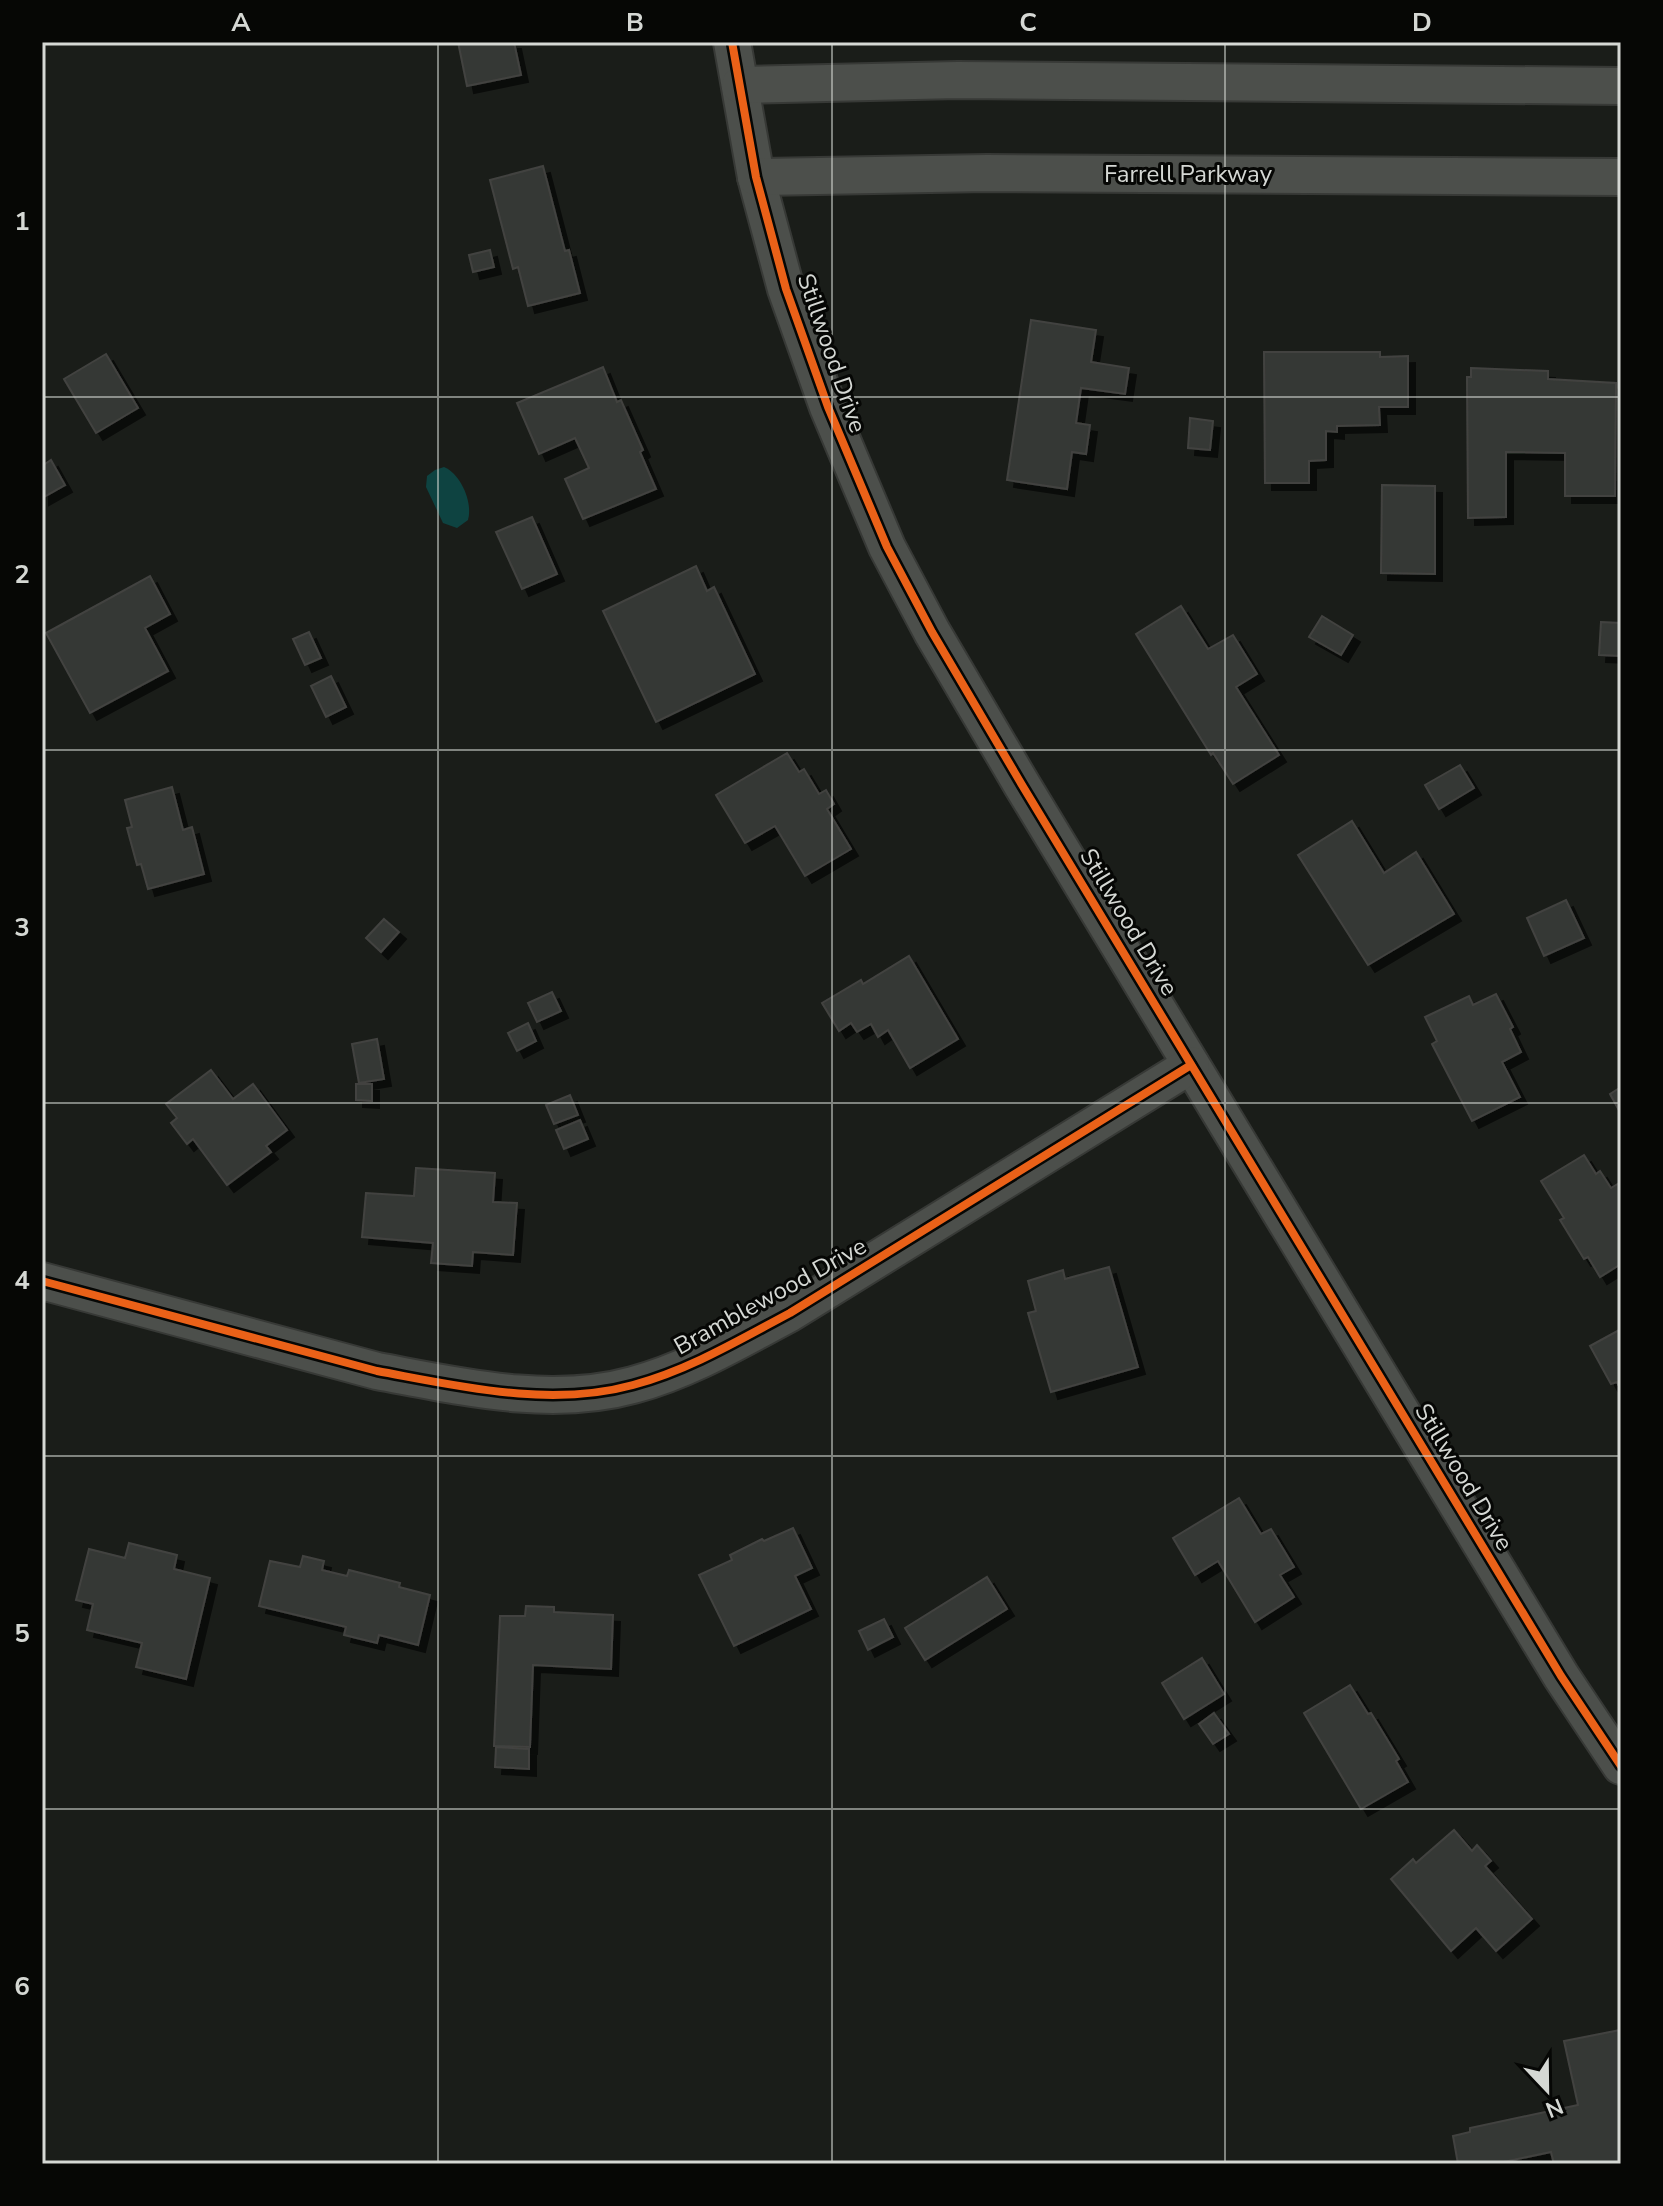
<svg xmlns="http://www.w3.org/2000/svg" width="1663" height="2206" viewBox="0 0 1663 2206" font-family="'Nunito Sans',sans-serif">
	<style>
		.water { fill: #0e4341 }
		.building { fill: #363835; stroke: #424340; stroke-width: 2; filter: url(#shadow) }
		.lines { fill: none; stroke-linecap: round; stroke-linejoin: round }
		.street-casing { stroke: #373936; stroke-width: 40 }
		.street { stroke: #4c4f4b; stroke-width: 36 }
		.cycleway-casing { stroke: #060705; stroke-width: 13 }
		.cycleway { stroke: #ea6118; stroke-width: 8 }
		.grid { fill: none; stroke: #d5d8d4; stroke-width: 2; stroke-opacity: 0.55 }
		.labels { text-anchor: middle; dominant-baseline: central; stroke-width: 6; stroke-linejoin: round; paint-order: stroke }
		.street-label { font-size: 24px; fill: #d5d8d4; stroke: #060705 }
		.neatline { fill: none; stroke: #d5d8d4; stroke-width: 3 }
		.grid-label { font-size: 26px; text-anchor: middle; font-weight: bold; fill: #d5d8d4 }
	</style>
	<defs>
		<filter id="shadow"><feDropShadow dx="7" dy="7" stdDeviation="0" flood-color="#0009"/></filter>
	</defs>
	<rect width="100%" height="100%" fill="#1a1d19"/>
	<path class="water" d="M444 467C461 474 473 503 468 520L457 528 443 523 426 487 427 476 435 470Z"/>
	<g class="building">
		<path d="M458 42H514L521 75 467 86Z"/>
		<path d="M543 166 565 251 569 250 580 293 528 306 518 267 513 269 490 180Z"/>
		<path d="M490 250 494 267 473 272 469 255Z"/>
		<path d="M1031 320 1096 330 1091 362 1129 368 1125 394 1081 388 1076 423 1090 425 1086 454 1072 452 1067 489 1007 480Z"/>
		<path d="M1264 352H1380V357L1408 356V407H1379L1380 425 1337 426V432L1326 431V460L1309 461V483H1265Z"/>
		<path d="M106 354 138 408 96 433 64 379Z"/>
		<path d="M603 367 617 402 621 400 643 450 640 452 656 489 583 519 565 479 589 468 575 438 539 454 517 403Z"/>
		<path d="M1471 368 1548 371V379L1616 383 1615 496H1565V453L1506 452V517L1468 518 1467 377H1471Z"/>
		<path d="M1190 418 1213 421 1210 450 1188 448Z"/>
		<path d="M51 460 65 485 42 498V466Z"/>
		<path d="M1382 485 1435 486V574L1381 573Z"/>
		<path d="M532 517 557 574 522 589 496 532Z"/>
		<path d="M696 566 707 591 714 587 755 674 656 722 603 611Z"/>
		<path d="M150 576 170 614 145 628 168 671 90 713 46 633Z"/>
		<path d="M1181 606 1208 649 1233 635 1257 674 1236 687 1279 755 1233 784 1213 753 1211 755 1136 634Z"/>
		<path d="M1322 616 1353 635 1341 655 1309 637Z"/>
		<path d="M1601 622 1621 623V656L1599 655Z"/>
		<path d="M309 632 321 658 305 665 293 639Z"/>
		<path d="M331 676 346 707 326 717 311 686Z"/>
		<path d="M787 753 799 772 804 769 819 794 826 790 834 804 827 809 851 849 805 876 775 826 745 843 716 795Z"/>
		<path d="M1460 765 1474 788 1439 809 1425 785Z"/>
		<path d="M172 787 183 830 192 827 204 874 148 889 141 864 137 865 127 828 132 827 125 800Z"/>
		<path d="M1352 821 1384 873 1416 852 1454 914 1368 965 1298 855Z"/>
		<path d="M1566 900 1584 938 1544 956 1527 918Z"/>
		<path d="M384 919 399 932 381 952 366 938Z"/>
		<path d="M909 956 958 1039 910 1068 888 1030 878 1037 871 1024 857 1032 851 1023 839 1031 822 1003 861 980 863 984Z"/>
		<path d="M552 992 561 1011 537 1022 528 1003Z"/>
		<path d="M1496 994 1513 1027 1510 1029 1521 1052 1502 1062 1520 1097 1472 1121 1432 1044 1437 1041 1425 1017 1469 996 1473 1005Z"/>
		<path d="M528 1023 536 1041 517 1051 508 1033Z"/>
		<path d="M377 1039 384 1079 359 1083 352 1044Z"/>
		<path d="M211 1070 233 1099 253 1084 287 1130 266 1146 271 1152 227 1185 193 1139 187 1144 171 1123 177 1118 166 1104Z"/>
		<path d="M356 1084H372V1101L356 1100Z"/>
		<path d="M1621 1087V1114L1610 1094Z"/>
		<path d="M570 1095 578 1115 554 1124 546 1105Z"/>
		<path d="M580 1120 588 1139 564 1149 556 1130Z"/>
		<path d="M1584 1155 1596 1174 1600 1171 1611 1188 1621 1182V1264L1600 1277 1588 1257 1584 1259 1560 1220 1564 1218 1541 1181Z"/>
		<path d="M416 1168 495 1173 493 1202 517 1203 513 1255 473 1252 472 1266 431 1263 433 1243 362 1237 366 1193 414 1196Z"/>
		<path d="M1109 1267 1138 1367 1051 1392 1028 1313 1036 1311 1028 1281 1063 1270 1065 1279Z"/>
		<path d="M1621 1329V1390L1617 1382 1611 1384 1590 1346Z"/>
		<path d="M1239 1498 1261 1534 1271 1529 1294 1567 1280 1575 1294 1597 1255 1622 1218 1561 1195 1575 1173 1538Z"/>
		<path d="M793 1528 812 1568 795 1576 811 1609 734 1646 699 1575 732 1560 730 1555 762 1539 764 1541Z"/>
		<path d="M129 1543 177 1555 174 1569 210 1578 186 1679 136 1667 142 1643 87 1630 93 1604 76 1600 89 1549 125 1558Z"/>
		<path d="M303 1556 324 1561 322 1570 347 1576 349 1570 400 1583 399 1587 430 1595 418 1645 379 1635 377 1643 344 1635 346 1627 259 1606 270 1561 300 1567Z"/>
		<path d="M987 1577 1007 1609 925 1660 905 1628Z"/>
		<path d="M526 1606 554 1607V1612L613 1615 611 1669 533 1665 530 1747 494 1746 500 1616H525Z"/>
		<path d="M884 1619 893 1637 868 1650 859 1631Z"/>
		<path d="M1202 1658 1224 1694 1184 1719 1162 1683Z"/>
		<path d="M1350 1685 1368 1714 1371 1713 1399 1759 1396 1761 1408 1782 1361 1809 1304 1713Z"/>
		<path d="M1214 1713 1229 1734 1213 1744 1199 1724Z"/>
		<path d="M496 1747 529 1749V1769L495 1767Z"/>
		<path d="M1454 1830 1472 1851 1477 1845 1491 1861 1485 1866 1532 1919 1496 1951 1476 1928 1451 1951 1391 1879 1413 1859 1416 1863Z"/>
		<path d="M1620 2030 1621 2163 1554 2164 1551 2152 1494 2164H1458L1453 2136 1470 2132V2128L1578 2105 1564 2041Z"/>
	</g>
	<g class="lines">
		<defs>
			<g id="street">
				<path d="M732 42 756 177 786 289 828 407 887 547 932 632 1022 785 1561 1676 1621 1766"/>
				<path d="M740 85 958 80 1621 86"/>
				<path d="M756 177 987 173 1621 177"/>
				<path d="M42 1281 377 1371C459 1386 550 1408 633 1385 689 1370 739 1340 790 1313L1191 1065"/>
			</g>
		</defs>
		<use href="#street" class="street-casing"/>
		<use href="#street" class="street"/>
		<defs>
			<g id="cycleway">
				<path d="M732 42 756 177 786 289 828 407 887 547 932 632 1022 785 1561 1676 1621 1766"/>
				<path d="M42 1281 377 1371C459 1386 550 1408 633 1385 689 1370 739 1340 790 1313L1191 1065"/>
			</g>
		</defs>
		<use href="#cycleway" class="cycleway-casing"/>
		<use href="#cycleway" class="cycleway"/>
	</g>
	<path class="grid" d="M438 42V2164M832 42V2164M1225 42V2164M42 397H1621M42 750H1621M42 1103H1621M42 1456H1621M42 1809H1621"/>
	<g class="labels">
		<g class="street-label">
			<text x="1188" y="174">Farrell Parkway</text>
			<text transform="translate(832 353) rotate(71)">Stillwood Drive</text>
			<text transform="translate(1129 922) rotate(59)">Stillwood Drive</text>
			<text transform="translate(770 1296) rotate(-29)">Bramblewood Drive</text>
			<text transform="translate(1464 1477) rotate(59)">Stillwood Drive</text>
		</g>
	</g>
	<rect width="1663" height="2206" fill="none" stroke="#060705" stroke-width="88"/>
	<g transform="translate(1547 2090) rotate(158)" stroke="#060705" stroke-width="6" paint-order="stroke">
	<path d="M0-6L14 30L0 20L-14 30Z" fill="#d5d8d4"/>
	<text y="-12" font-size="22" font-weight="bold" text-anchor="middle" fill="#d5d8d4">N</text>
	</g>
	<rect x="44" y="44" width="1575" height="2118" class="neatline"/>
	<g class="grid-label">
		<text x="241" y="31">A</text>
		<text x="635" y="31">B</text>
		<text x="1028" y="31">C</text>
		<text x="1422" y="31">D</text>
		<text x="22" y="230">1</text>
		<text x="22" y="583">2</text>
		<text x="22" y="936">3</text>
		<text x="22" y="1289">4</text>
		<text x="22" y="1642">5</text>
		<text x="22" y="1995">6</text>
	</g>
</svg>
